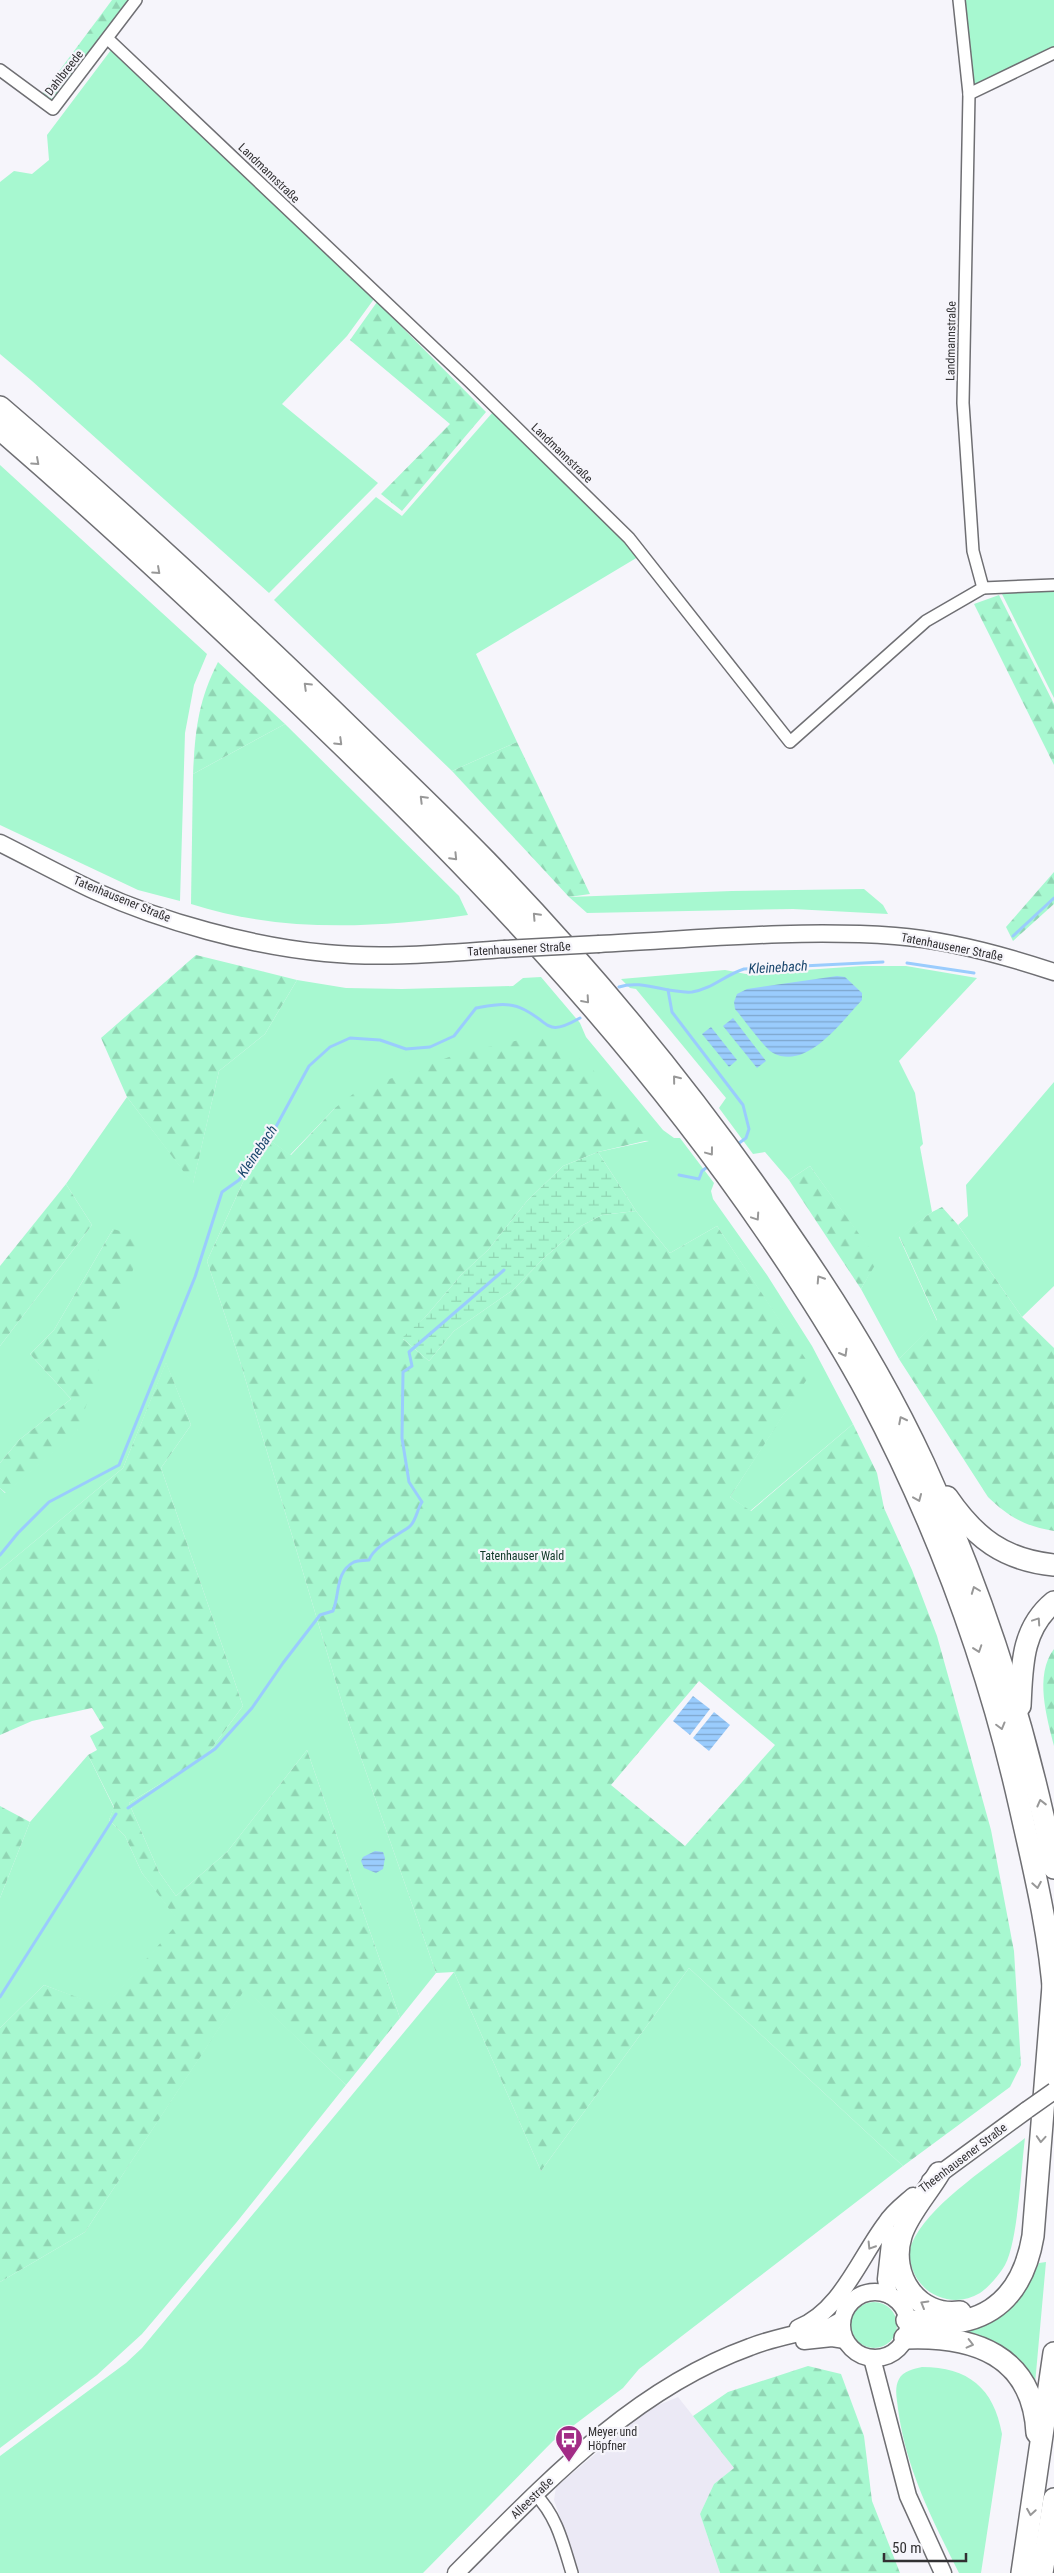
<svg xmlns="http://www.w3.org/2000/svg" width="1054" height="2573" viewBox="0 0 1054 2573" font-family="'Roboto Condensed',sans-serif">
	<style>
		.built { fill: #ebe9f5 }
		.grass { fill: #a7f8d0 }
		.forest { fill: url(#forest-firs); fill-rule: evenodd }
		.wetland { fill: url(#wetland-marsh) }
		.water { fill: url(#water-rules) }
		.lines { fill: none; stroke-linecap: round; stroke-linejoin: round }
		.stream { stroke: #9accfd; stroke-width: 3 }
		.street-casing { stroke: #6f6f73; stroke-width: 14 }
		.secondary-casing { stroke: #6f6f73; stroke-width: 19 }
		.highway-casing { stroke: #6f6f73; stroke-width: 24 }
		.street { stroke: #fff; stroke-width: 11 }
		.secondary { stroke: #fff; stroke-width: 16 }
		.highway { stroke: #fff; stroke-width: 21 }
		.secondary-bridge-casing { stroke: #6f6f73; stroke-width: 19; stroke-linecap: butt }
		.secondary-bridge { stroke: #fff; stroke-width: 16 }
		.oneway { stroke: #989898 }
		.labels { text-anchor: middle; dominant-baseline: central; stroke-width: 4.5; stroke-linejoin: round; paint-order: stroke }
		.street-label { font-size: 12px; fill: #313032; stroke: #f6f5fb }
		.park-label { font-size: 12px; fill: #0e3726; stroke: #f6f5fb }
		.poi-label { font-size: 12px; fill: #313032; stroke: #f6f5fb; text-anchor: start }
		.water-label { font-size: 14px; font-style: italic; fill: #18456c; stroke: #f6f5fb }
	</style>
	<defs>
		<pattern id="forest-firs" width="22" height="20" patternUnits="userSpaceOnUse" patternTransform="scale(1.25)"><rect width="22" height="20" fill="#a7f8d0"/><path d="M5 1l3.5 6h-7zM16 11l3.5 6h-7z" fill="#90d5b3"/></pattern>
		<pattern id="wetland-marsh" width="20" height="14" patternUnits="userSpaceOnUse" patternTransform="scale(1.25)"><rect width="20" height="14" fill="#a7f8d0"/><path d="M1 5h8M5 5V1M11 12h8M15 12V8" fill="none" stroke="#90d5b3"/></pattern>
		<pattern id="water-rules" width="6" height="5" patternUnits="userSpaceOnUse" patternTransform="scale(1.25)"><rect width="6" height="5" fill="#9accfd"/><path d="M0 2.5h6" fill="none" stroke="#7ea6cd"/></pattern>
	</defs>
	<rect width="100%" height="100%" fill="#f6f5fb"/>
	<path class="built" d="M678 2397 734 2468 714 2484 700 2514 720 2573H579L554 2500 556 2487 649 2409Z"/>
	<g class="grass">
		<path d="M965 0H1054V47L974 85Z"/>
		<path d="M111 50 374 299 347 336 282 404 378 483 269 593 32 381 0 354V182L14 171 32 174 49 160 47 135Z"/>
		<path d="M493 412 624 540 638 557 476 654 517 742 452 771 274 600 376 497 402 516Z"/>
		<path d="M0 465 207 654 194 685 185 733 180 901 138 890 0 825Z"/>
		<path d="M1054 590V698L1001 592Z"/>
		<path d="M285 724 459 896 468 915C375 928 282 933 191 904L193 774Z"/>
		<path d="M864 889 883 905 888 914 793 909 587 913 569 897 732 891Z"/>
		<path d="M862 966H906L977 978 899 1061 915 1093 923 1144 920 1147 932 1212 899 1237 937 1321 899 1359 861 1289 877 1260 810 1166 789 1180 765 1152 753 1154 719 1108 726 1098 636 989 630 988 621 979 725 970 746 974Z"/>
		<path d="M541 977 580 1023 586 1037 663 1130 674 1138H680L714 1183 711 1191 713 1199 767 1275 812 1346 853 1424 750 1511 730 1497 812 1370 717 1226 670 1253 636 1211 598 1152 649 1141 335 1108 290 1155 264 1136 207 1261 239 1358 343 1706 436 1973 400 2018 307 1750 227 1852 176 1896 159 1872 129 1803 206 1756 243 1706 161 1468 191 1425 166 1363 123 1468 0 1570V1488L5 1493 77 1431 113 1229 54 1330 30 1354 71 1399 19 1440 0 1463V1346L92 1225 66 1184 127 1097 193 1183 219 1071 265 1034 297 980 346 988 402 989 513 986 523 978Z"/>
		<path d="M1054 1082V1286L1022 1317 958 1225 968 1216 966 1185Z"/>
		<path d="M88 1755 114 1808 109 1820 125 1836 142 1873 180 1922 104 2008 44 1985 0 2028V1898L30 1822Z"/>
		<path d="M689 1968 903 2166 639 2369 623 2388 553 2441 423 2573H0V2456L126 2363 142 2348 454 1972 541 2171Z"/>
		<path d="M245 1988 346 2085 236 2223 142 2334 97 2375 0 2448V2282L85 2232Z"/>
		<path d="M1025 2138C1021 2169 1018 2241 1005 2265 999 2275 989 2287 980 2293 954 2309 921 2296 912 2268 910 2260 908 2251 912 2243 928 2205 992 2164 1025 2138Z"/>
		<path d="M1046 2262 1035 2384C1017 2348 987 2335 949 2332L1018 2298 1028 2286 1039 2263Z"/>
		<circle cx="874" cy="2325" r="23"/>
		<path d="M922 2367C968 2367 994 2388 1002 2434L981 2573H959C932 2519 906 2469 898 2409 897 2399 894 2388 899 2379 903 2371 914 2369 922 2367Z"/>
	</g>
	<g class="forest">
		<path d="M112 0H131L52 100 42 94Z"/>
		<path d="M377 302 486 412 402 511 381 494 450 424 350 340Z"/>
		<path d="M999 595 1054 704V765L974 604Z"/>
		<path d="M218 662 285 724 193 774C195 731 198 701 218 662Z"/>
		<path d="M517 742 590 894 569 897 452 771Z"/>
		<path d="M1054 872V904L1013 941 1006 927Z"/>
		<path d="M196 955 297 980 265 1034 219 1071 193 1184 127 1097 101 1038Z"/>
		<path d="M542 1035 589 1065 649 1140 598 1152 563 1166 527 1201 488 1250 461 1275 427 1315 403 1339 429 1361 454 1331 513 1290 545 1257 581 1226 602 1215 636 1211 670 1253 717 1226 813 1370 730 1497 751 1511 853 1424 877 1473 884 1508 912 1570 937 1636 991 1830 1014 1951 1021 2065 1010 2087 903 2166 689 1968 541 2171 454 1972 436 1973 343 1706 239 1358 207 1261 264 1136 291 1155 335 1108 357 1091 460 1053ZM699 1681 775 1745 685 1846 611 1785Z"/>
		<path d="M810 1166 878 1260 861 1289 789 1180Z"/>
		<path d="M66 1184 92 1225 0 1346V1266Z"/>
		<path d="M942 1207 958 1225 1022 1317 1054 1348V1531C1025 1526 1010 1518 988 1497L899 1359 937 1320 899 1236 932 1212Z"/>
		<path d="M113 1229 144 1238 77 1432 6 1493 0 1488V1463L19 1440 71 1399 30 1354 54 1330Z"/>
		<path d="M166 1362 191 1425 161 1468 243 1706 206 1756 129 1803 159 1872 176 1896 227 1852 307 1750 400 2018 346 2085 245 1989 85 2232 0 2282V2028L44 1985 104 2007 179 1922 142 1873 125 1836 109 1820 114 1807 88 1755 97 1750 90 1736 104 1728 92 1708 32 1721 0 1735V1570L123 1468Z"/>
		<path d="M1054 1649V1746C1047 1718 1034 1675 1054 1649Z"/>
		<path d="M0 1806 30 1822 0 1898Z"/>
		<path d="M808 2366 841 2374 864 2436 872 2501 900 2573H720L700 2514 714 2484 734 2468 693 2416 728 2392Z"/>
	</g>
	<path class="wetland" d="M598 1152 636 1211 602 1215 581 1226 545 1257 513 1290 454 1331 429 1361 402 1338 427 1315 461 1275 488 1250 527 1201 563 1166Z"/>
	<g class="water">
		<path d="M837 976 845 977 862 993V1000C842 1021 807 1071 773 1053 765 1049 743 1018 735 1009L734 1002 737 994 747 989Z"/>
		<path d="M733 1018 766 1061 757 1068 723 1026Z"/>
		<path d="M711 1027 737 1060 729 1067 702 1034Z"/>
		<path d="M693 1696 710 1709 690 1735 673 1721Z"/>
		<path d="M714 1712 730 1725 709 1751 693 1738Z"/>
		<path d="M375 1851 383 1852 385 1858 383 1869 376 1873 364 1868 361 1861 363 1857Z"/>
	</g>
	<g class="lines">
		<g class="stream">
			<path d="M1013 936 1054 898"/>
			<path d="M907 963 974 973"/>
			<path d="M619 987C642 979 667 994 692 992 712 989 725 975 744 969L883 962"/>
			<path d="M668 990 672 1012 743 1105 749 1129 746 1138 735 1146"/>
			<path d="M679 1175 699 1179 702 1171 710 1165"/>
			<path d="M0 1555 18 1533 49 1502 119 1465 195 1277 222 1192 239 1180 250 1166 272 1134 309 1066 330 1047 350 1038 380 1040 406 1049 430 1047 454 1036 476 1008C493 1005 509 1001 525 1010 552 1024 546 1037 580 1018"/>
			<path d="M128 1808 215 1749 252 1708 283 1663 320 1615 333 1611C340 1594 335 1572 354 1562 359 1560 364 1561 369 1560 374 1546 398 1535 409 1527 416 1522 417 1509 422 1502L409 1482 402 1438 403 1372 412 1366 409 1352 504 1270"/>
			<path d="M0 1997 116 1814"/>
		</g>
		<defs>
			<g id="street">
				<path d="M959 0 969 94 963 403 973 551 983 588 1054 585"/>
				<path d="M108 39 469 381 629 538 790 742 926 621 983 588"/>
				<path d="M0 70 53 109 136 0"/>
				<path d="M969 94 1054 53"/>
				<path d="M535 2494C557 2516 563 2544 572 2573"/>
			</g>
			<g id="secondary">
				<path d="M0 843C32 859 63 876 95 891 163 922 251 946 325 953 384 959 445 953 504 949"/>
				<path d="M599 944C697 939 797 929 895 936 949 940 1003 955 1054 972"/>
				<path d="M930 2181 1027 2110"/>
				<circle cx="875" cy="2325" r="33"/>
				<path d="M889 2295 886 2279 891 2234"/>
				<path d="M798 2328C841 2311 860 2257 886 2223 893 2212 904 2204 913 2196"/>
				<path d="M804 2341 832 2338 845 2340"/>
				<path d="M872 2358 908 2496 943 2573"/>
				<path d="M456 2573C543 2486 631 2390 750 2347 775 2337 804 2332 831 2326L842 2320"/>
			</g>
			<g id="highway">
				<path d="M0 407C124 513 244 624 361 738 403 779 445 819 486 861 599 978 703 1106 794 1241 843 1312 888 1386 924 1464 983 1594 1027 1729 1054 1868"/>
				<path d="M0 429C118 531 232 638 344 747 498 896 645 1054 766 1231 803 1285 838 1339 869 1397 937 1526 988 1664 1020 1807 1034 1869 1050 1935 1054 1999"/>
				<path d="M947 1497C975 1538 1004 1560 1054 1565"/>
				<path d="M1020 1706C1022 1667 1021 1629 1054 1602"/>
				<path d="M939 2173C928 2192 907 2215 901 2236 889 2275 917 2318 960 2312"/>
				<path d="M907 2320C976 2333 1021 2307 1033 2236L1053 1986"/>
				<path d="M905 2338C974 2335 1033 2355 1037 2433"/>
				<path d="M1022 2573 1054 2353"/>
				<path d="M1042 2573 1054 2499"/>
			</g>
		</defs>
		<use href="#street" class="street-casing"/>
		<use href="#secondary" class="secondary-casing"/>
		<use href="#highway" class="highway-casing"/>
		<use href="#street" class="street"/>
		<use href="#secondary" class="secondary"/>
		<use href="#highway" class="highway"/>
		<defs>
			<g id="secondary-bridge">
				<path d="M504 949 599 944"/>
				<path d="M1027 2110 1054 2091"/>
			</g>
		</defs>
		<use href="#secondary-bridge" class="secondary-bridge-casing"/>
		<use href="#secondary-bridge" class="secondary-bridge"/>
	</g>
	<defs><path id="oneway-chevron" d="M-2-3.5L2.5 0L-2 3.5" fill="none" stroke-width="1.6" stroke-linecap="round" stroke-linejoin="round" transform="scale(1.25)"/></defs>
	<g class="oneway">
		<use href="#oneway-chevron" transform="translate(36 462) rotate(42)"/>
		<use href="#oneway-chevron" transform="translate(157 571) rotate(42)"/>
		<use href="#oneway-chevron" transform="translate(307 686) rotate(-136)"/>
		<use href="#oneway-chevron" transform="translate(339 742) rotate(44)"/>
		<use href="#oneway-chevron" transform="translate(423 799) rotate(-135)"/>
		<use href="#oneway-chevron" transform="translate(454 857) rotate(46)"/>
		<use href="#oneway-chevron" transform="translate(536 916) rotate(-133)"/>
		<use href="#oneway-chevron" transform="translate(586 1000) rotate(49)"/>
		<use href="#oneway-chevron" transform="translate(676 1079) rotate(-129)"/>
		<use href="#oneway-chevron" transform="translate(710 1152) rotate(53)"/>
		<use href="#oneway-chevron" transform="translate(756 1217) rotate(56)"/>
		<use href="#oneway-chevron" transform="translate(820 1279) rotate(-123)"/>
		<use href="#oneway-chevron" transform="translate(844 1353) rotate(60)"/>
		<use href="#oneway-chevron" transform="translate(902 1420) rotate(-117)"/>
		<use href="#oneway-chevron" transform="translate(918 1498) rotate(67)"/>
		<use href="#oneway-chevron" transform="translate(975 1590) rotate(-111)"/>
		<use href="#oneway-chevron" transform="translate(1037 1621) rotate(-56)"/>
		<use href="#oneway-chevron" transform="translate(978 1649) rotate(71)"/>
		<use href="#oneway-chevron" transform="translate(1001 1726) rotate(75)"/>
		<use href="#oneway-chevron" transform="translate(1041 1803) rotate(-104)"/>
		<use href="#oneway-chevron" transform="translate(1037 1885) rotate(80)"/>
		<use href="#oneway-chevron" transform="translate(1041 2139) rotate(94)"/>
		<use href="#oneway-chevron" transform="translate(871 2246) rotate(122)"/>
		<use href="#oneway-chevron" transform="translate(924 2304) rotate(-150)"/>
		<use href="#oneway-chevron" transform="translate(970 2344) rotate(14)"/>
		<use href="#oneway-chevron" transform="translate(1031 2512) rotate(99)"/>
	</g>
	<defs>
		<symbol id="bus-pin" viewBox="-11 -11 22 30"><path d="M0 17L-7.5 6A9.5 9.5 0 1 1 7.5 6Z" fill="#a22c86" stroke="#f6f5fb"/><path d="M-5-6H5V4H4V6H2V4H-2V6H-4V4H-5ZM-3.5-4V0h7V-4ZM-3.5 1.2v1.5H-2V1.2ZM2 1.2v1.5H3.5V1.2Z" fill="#fff"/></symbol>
	</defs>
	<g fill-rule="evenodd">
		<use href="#bus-pin" x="553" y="2423" width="32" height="43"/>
	</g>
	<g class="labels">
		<g class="street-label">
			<text transform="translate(64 73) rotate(-52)">Dahlbreede</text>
			<text transform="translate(269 173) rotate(44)">Landmannstraße</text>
			<text transform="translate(951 341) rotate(-89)">Landmannstraße</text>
			<text transform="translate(562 453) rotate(44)">Landmannstraße</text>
			<text transform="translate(122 899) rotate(22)">Tatenhausener Straße</text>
			<text transform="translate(952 947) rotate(11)">Tatenhausener Straße</text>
			<text transform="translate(519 949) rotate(-3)">Tatenhausener Straße</text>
			<text transform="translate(963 2158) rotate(-37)">Theenhausener Straße</text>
			<text transform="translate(532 2498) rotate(-44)">Alleestraße</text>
		</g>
		<g class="park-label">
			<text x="522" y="1556">Tatenhauser Wald</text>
		</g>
		<g class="poi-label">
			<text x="588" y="2432">Meyer und<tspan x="588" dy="14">Höpfner</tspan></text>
		</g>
		<g class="water-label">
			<text transform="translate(778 967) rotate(-3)">Kleinebach</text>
			<text transform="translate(257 1151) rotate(-56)">Kleinebach</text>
		</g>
	</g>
	<path d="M884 2553v8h82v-8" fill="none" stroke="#313032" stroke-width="2.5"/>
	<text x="892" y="2553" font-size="15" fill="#313032" stroke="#f6f5fb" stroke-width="4" paint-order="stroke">50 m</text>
</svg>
